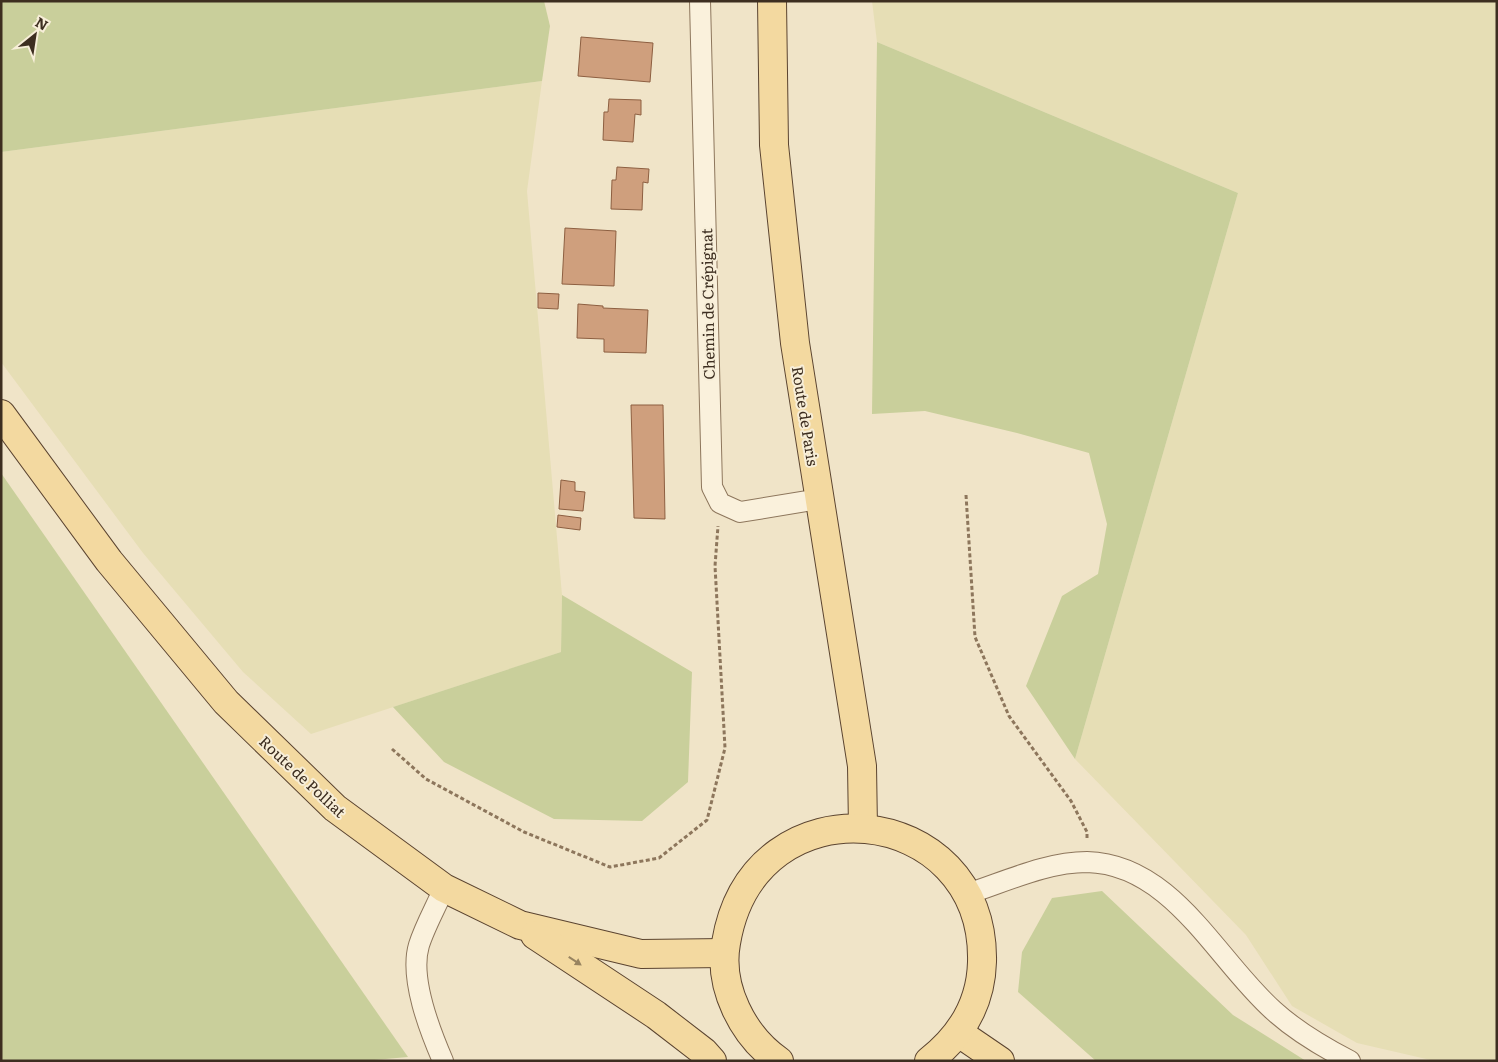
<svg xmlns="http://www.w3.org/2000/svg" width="1498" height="1062" viewBox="0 0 1498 1062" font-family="Literata,serif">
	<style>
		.farmland { fill: #e6deb5 }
		.green { fill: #c9cf9b }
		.building { fill: #cf9f7d; stroke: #8d5f41 }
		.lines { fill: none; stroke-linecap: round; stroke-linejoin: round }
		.minor-casing { stroke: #8d765c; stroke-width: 22 }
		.primary-casing { stroke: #5b4430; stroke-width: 30 }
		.path { stroke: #8d765c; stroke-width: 3; stroke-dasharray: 4 2.5; stroke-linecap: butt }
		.minor { stroke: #faf1dc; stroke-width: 20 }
		.primary { stroke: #f3d9a0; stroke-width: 28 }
		.oneway { fill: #988460 }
		.labels { text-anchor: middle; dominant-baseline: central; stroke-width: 4; stroke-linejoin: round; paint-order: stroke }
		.street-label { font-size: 15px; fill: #3d2e20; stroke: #f7eed8 }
	</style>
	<rect width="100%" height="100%" fill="#f0e4c8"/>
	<g class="farmland">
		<path d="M872 1H1497V1061H1435L1357 1043 1292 1006 1246 935 1075 759 1238 193 877 42Z"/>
		<path d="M542 81 527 191 562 595 561 652 311 734 243 672 143 553 1 362V152Z"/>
	</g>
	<g class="green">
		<path d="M1 1H544L550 26 542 81 1 152Z"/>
		<path d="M877 42 1238 193 1075 759 1026 686 1062 596 1098 574 1107 524 1089 453 1017 433 925 411 872 414Z"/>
		<path d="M1 473 408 1057 363 1061H1Z"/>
		<path d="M562 595 692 672 688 782 642 821 554 819 444 762 393 707 561 652Z"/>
		<path d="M1102 891 1233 1015 1306 1061H1096L1018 992 1022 952 1052 898Z"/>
	</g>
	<g class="building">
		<path d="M581 37 653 43 650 82 578 76Z"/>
		<path d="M609 99 641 100V115L635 114 633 142 603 140 604 112H608Z"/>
		<path d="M617 167 649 169 648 183 643 182 642 210 611 209 612 180H616Z"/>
		<path d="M565 228 616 231 614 286 562 284Z"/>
		<path d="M538 293 559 294 558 309 538 308Z"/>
		<path d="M578 304 603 306V308L648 310 646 353 604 352V339L577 338Z"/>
		<path d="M631 405H663L665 519 634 518Z"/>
		<path d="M561 480 575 482V491L585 492 583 511 559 509Z"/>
		<path d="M558 515 581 518 580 530 557 527Z"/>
	</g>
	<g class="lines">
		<defs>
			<g id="minor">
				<path d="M700 1 712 487 720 503 740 512 819 499"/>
				<path d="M967 894C1005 882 1046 862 1087 862 1173 864 1217 961 1274 1011 1297 1032 1323 1047 1350 1061"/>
				<path d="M443 1061C430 1031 409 978 419 945 425 926 436 907 444 888"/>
			</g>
			<g id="primary">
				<path d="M772 1 774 145 795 343 862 766 863 828"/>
				<path d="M1 414 109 561 226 702 335 808 444 888 520 925 641 954 724 953"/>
				<path d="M535 935 656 1015 704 1052 712 1061"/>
				<path d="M959 1033 1000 1061"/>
				<path d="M779 1061C743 1036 718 987 726 943 754 775 986 801 982 962 981 1003 961 1036 929 1061"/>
			</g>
		</defs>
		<use href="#minor" class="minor-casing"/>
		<use href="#primary" class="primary-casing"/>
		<g class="path">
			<path d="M966 495 975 637 1009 716 1071 801 1087 832V839"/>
			<path d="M392 749 426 779 524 832 610 867 659 858 707 820 725 748 715 566 718 526"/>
		</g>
		<use href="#minor" class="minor"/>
		<use href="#primary" class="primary"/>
	</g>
	<defs><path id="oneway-solid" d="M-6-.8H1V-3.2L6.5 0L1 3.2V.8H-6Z" transform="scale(1.25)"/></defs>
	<use class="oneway" href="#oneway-solid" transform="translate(575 961) rotate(33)"/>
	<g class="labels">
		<g class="street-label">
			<text transform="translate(707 304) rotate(-91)">Chemin de Crépignat</text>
			<text transform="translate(806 416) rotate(81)">Route de Paris</text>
			<text transform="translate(303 776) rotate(43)">Route de Polliat</text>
		</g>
	</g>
	<rect width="1498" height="1062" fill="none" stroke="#3d2e20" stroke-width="5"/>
	<g transform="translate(35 35) rotate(30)" stroke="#f7eed8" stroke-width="4" paint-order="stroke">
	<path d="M0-4L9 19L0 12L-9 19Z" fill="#3d2e20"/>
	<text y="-8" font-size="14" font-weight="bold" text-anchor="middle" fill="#3d2e20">N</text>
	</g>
</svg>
